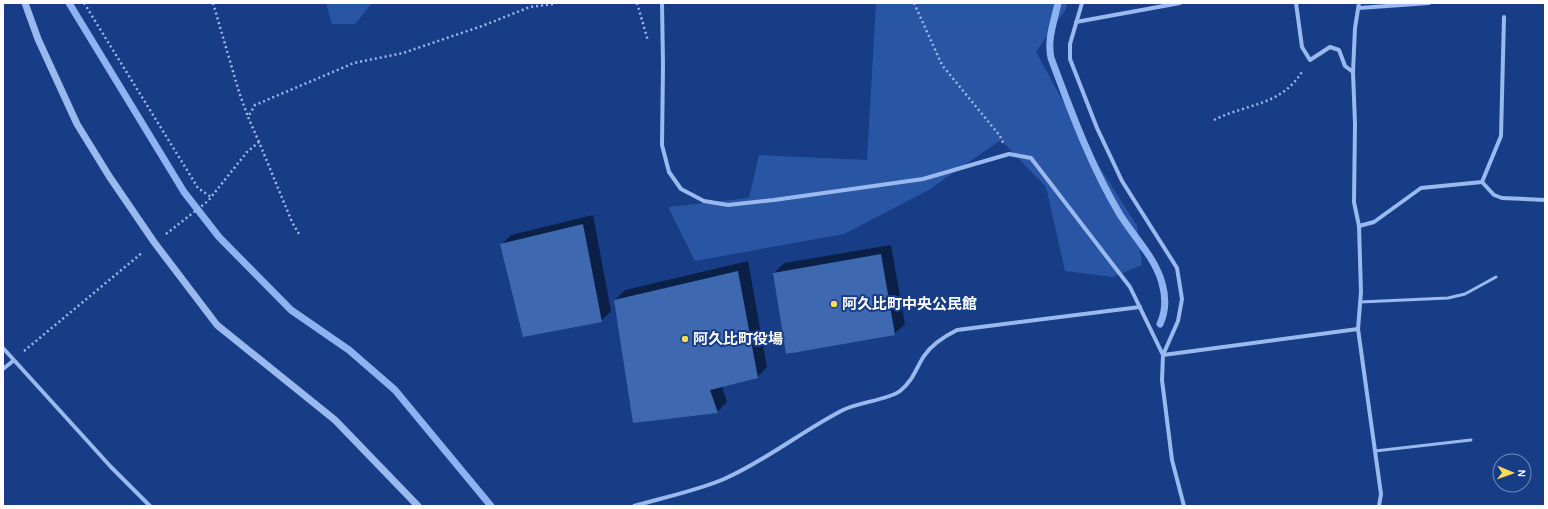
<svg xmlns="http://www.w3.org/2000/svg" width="1548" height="509" viewBox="0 0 1548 509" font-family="Karla,'Noto Sans JP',sans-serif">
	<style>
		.green { fill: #2856a4 }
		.shadow { fill: #0007 }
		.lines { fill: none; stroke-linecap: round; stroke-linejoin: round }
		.stream { stroke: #8db3f1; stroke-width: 7 }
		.building { fill: #3e68b0 }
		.path { stroke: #9ab9ee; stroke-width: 2.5; stroke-dasharray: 2 3; stroke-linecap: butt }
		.service { stroke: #9ab9ee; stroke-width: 3 }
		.minor { stroke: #9ab9ee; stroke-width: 4 }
		.tertiary { stroke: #9ab9ee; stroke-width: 7 }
		.poi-dot { fill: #ffdc57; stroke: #163d86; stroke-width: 1.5 }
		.labels { text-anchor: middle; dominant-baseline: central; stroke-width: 4; stroke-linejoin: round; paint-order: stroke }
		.poi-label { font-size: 15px; font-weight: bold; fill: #fff; stroke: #163d86; text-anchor: start }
	</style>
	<rect width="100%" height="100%" fill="#163d86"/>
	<g class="green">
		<path d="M326 3H372L355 24H332Z"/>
		<path d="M876 3H1067L1066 9 1036 52 1099 166 1137 226 1142 265 1113 277 1065 271 1046 187 1001 140 927 191 844 234 695 261 668 207 749 198 759 155 867 160Z"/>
	</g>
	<g class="shadow">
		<path d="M593 215 611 311 601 321 501 245 511 235Z"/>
		<path d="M891 245 905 324 894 334 774 273 784 263Z"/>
		<path d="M748 261 767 367 757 377 722 386 727 402 717 412 615 300 625 290Z"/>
	</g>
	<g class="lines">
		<g class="stream">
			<path d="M69 3 184 192 219 237 291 310 349 350 395 390 491 506"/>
			<path d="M1058 3C1054 22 1047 39 1051 58 1071 111 1090 164 1119 213 1133 236 1155 257 1162 283 1166 297 1166 311 1160 324"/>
		</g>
	</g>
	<g class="building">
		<path d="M583 224 602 322 523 337 500 244Z"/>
		<path d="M881 254 895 335 786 354 773 273Z"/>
		<path d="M738 271 758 378 710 390 718 413 633 423 614 300Z"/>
	</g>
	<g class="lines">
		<g class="path">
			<path d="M84 3 198 188 211 197"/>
			<path d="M213 3 239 92 248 117"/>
			<path d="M637 3 648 41"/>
			<path d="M914 3 942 65 1000 136 1003 143"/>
			<path d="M1214 120C1248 103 1282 106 1303 70"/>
			<path d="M259 142 248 117 255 105 354 63 403 53 482 26 530 7 554 4 552 3"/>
			<path d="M166 234 208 201 247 152 259 142 292 222 299 234"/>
			<path d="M24 351 143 252"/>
		</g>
		<g class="service">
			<path d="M1360 302 1448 298 1465 294 1496 277"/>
			<path d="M1375 451 1471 440"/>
		</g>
		<g class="minor">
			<path d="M662 3 663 65 662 145 669 172 681 189 704 201 728 205 774 200 923 179 1009 154 1031 158 1130 287 1163 355"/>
			<path d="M1082 3 1070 44V59L1097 128 1122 181 1177 268 1182 299 1178 321 1163 355 1162 380 1172 460 1184 506"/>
			<path d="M1296 3 1302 47 1310 60 1330 47 1339 50 1345 66 1353 72"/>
			<path d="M1359 3 1355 28 1353 72 1355 124 1354 202 1359 226 1361 292 1358 329 1381 494 1379 506"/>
			<path d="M1359 8 1429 3"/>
			<path d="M1076 22 1180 3"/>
			<path d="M1482 182 1494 195 1502 198 1545 200"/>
			<path d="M1359 226 1374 222 1421 188 1482 182 1501 136 1504 17"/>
			<path d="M3 348 111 467 150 506"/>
			<path d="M1163 355 1358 329"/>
			<path d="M3 369 13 361"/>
			<path d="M634 506C662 498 699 490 724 479 767 460 802 431 843 410 859 402 888 400 900 391 913 381 916 368 924 356 932 344 945 336 957 330L1140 307"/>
		</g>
		<path class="tertiary" d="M25 3 38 39 77 124 109 176 154 242 217 325 335 420 418 506"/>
	</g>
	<g class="poi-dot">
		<circle cx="834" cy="304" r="4"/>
		<circle cx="685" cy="339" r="4"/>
	</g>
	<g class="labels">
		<g class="poi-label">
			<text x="842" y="304">阿久比町中央公民館</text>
			<text x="693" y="339">阿久比町役場</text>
		</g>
	</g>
	<rect width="1548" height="509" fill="none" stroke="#ffffff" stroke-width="8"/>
	<g transform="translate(1512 473) rotate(92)"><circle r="19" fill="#163d86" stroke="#738bb6"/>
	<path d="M0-3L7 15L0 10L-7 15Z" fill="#ffdc57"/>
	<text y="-6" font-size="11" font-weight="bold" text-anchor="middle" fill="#ffffff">N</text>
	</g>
</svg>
